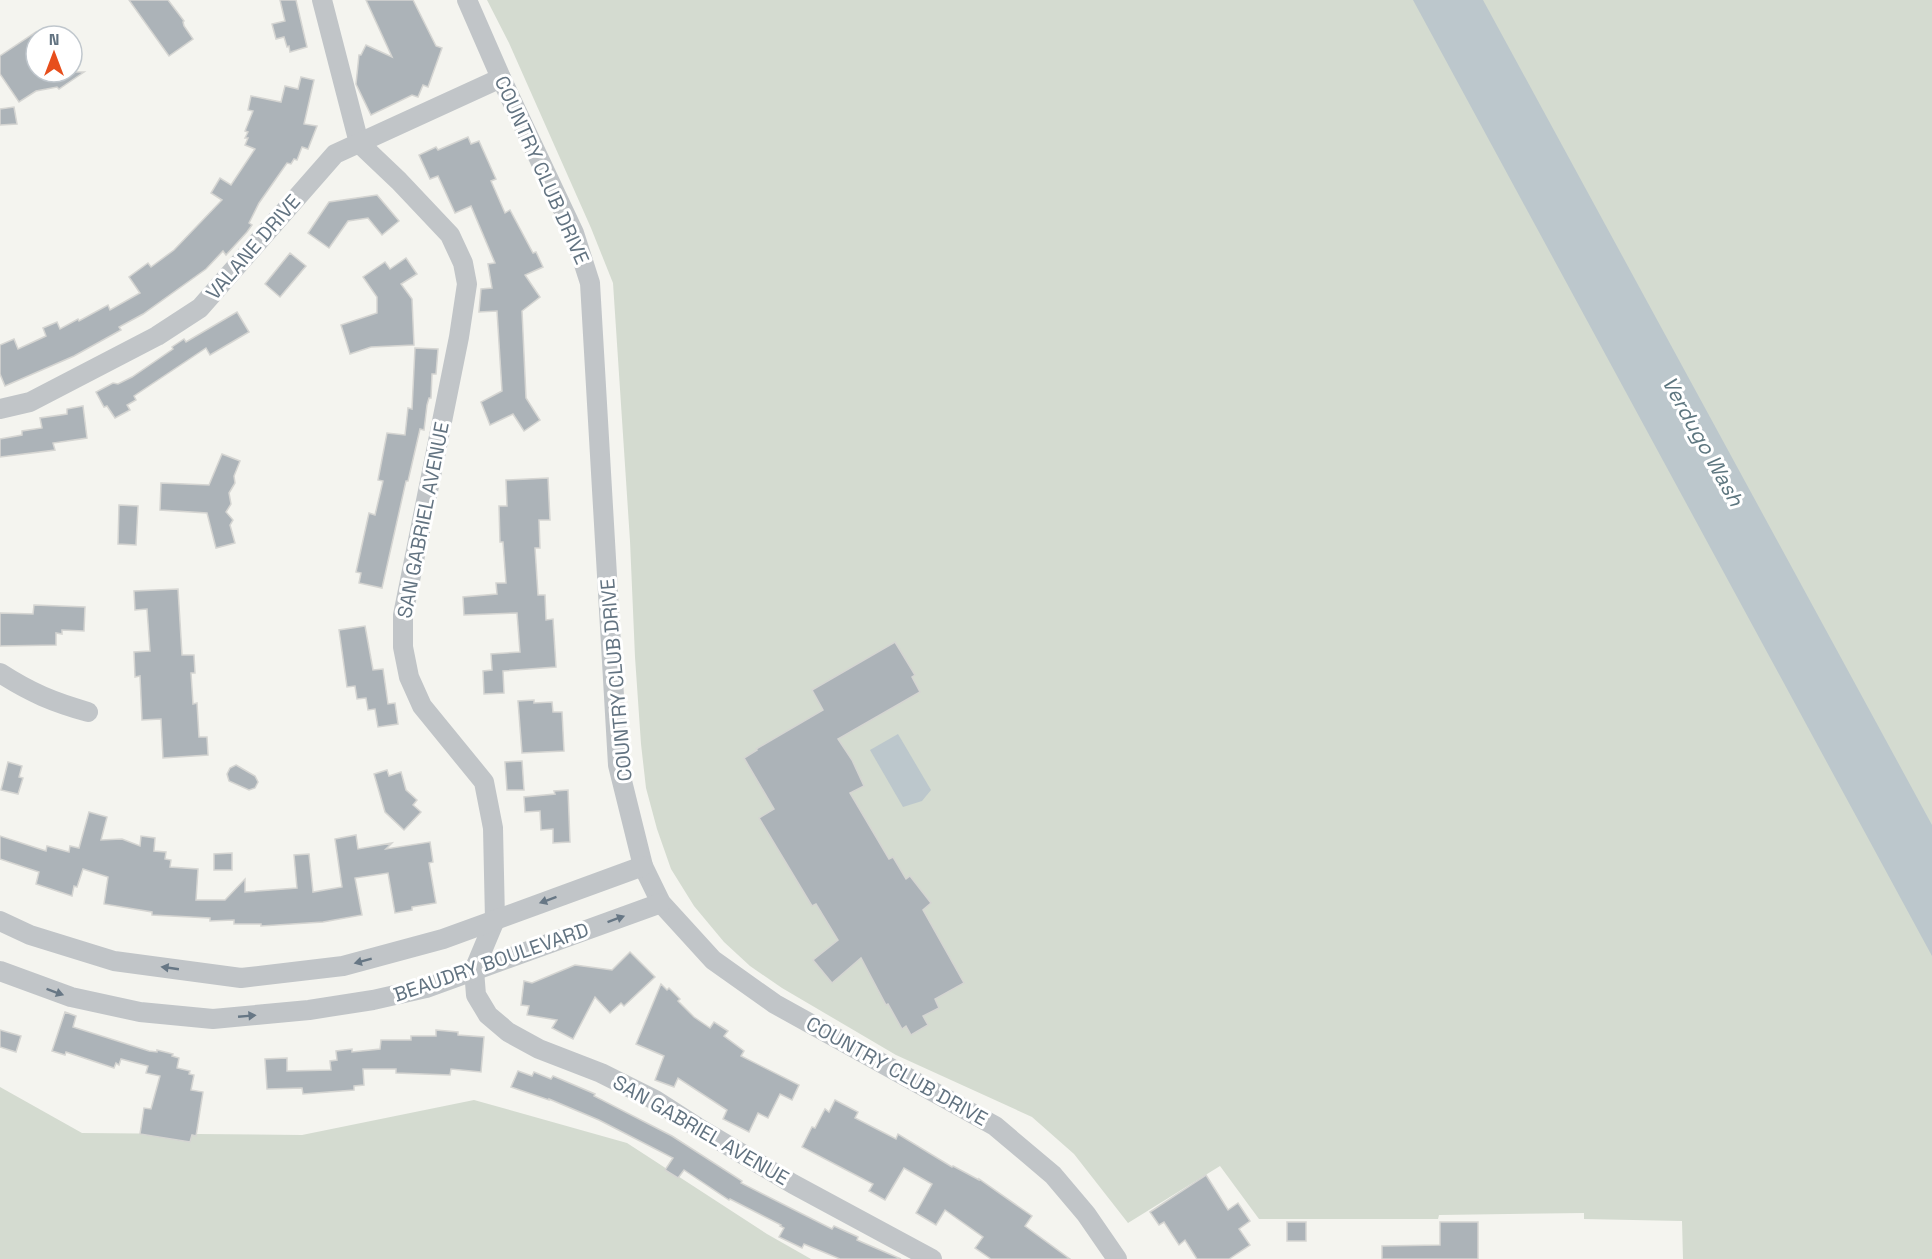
<svg xmlns="http://www.w3.org/2000/svg" width="1932" height="1259" viewBox="0 0 1932 1259" font-family="'Space Grotesk',sans-serif">
	<style>
		.green { fill: #d4dbd0 }
		.water { fill: #bcc7cc }
		.building { fill: #acb3b8; stroke: #d5d5d2; stroke-width: 1.5 }
		.lines { fill: none; stroke-linecap: round; stroke-linejoin: round }
		.minor { stroke: #c1c5c8; stroke-width: 20 }
		.oneway { fill: #677785 }
		.labels { text-anchor: middle; dominant-baseline: central; stroke-width: 6; stroke-linejoin: round; paint-order: stroke }
		.street-label { font-size: 20px; fill: #627381; stroke: #fff }
		.water-label { font-size: 21px; font-style: italic; fill: #5d767f; stroke: #fff }
	</style>
	<rect width="100%" height="100%" fill="#f4f4ef"/>
	<g class="green">
		<path d="M487 0H1932V1259H1683L1682 1221 1584 1219V1213L1439 1215 1438 1219H1259L1220 1166 1128 1223 1074 1154 1032 1117 896 1055 782 988 750 966 724 942 694 906 671 869 657 829 646 788 641 744 635 657 630 541 613 283 591 228 509 43Z"/>
		<path d="M0 1087 82 1133 302 1135 474 1100 627 1143 767 1234 811 1259H0Z"/>
	</g>
	<g class="water">
		<path d="M1413 0H1483L1932 825V956Z"/>
		<path d="M898 734 931 790 922 801 903 807 870 750Z"/>
	</g>
	<g class="building">
		<path d="M129 0H168L184 21 183 22 184 26 193 39 169 56Z"/>
		<path d="M280 0H296L307 47 290 52 289 46 287 47 284 37 276 39 272 24 285 21Z"/>
		<path d="M366 0H413L436 46 442 48 428 87 423 85 418 97 412 95 371 115 356 84 359 55H361L366 45 392 57Z"/>
		<path d="M36 32V72H84L59 89 57 87 36 91 19 102 0 74V56Z"/>
		<path d="M301 77 314 80 304 124 317 126 308 149 302 147 297 160 294 159 291 164 287 163 259 203 249 223 252 225 247 232 226 255 223 251 206 269 143 314 119 327 121 330 74 356 5 386 0 374V345L14 339 18 349 46 336 43 328 57 322 60 329 78 319 79 321 108 305 110 310 140 293 129 277 148 263 151 267 174 250 222 200 211 193 220 178 231 185 255 149 245 145 248 138H245L248 132 245 131 253 111 248 110 251 96 281 102 285 86 298 89Z"/>
		<path d="M14 107 17 124 0 125V109Z"/>
		<path d="M468 137 471 144 479 141 496 179 491 181 505 213 510 210 533 253 536 252 543 267 525 275 540 297 522 311 526 398 540 420 524 431 513 414 490 425 481 402 502 391 497 311 479 312 481 289 492 288 488 264 495 263 471 206 455 213 438 176 430 179 419 155 436 147 438 150Z"/>
		<path d="M377 195 399 221 382 235 368 218 348 221 329 248 308 233 329 202Z"/>
		<path d="M290 253 306 266 280 297 265 284Z"/>
		<path d="M406 258 417 274 401 284 412 299 414 345 371 347 350 354 341 325 377 313V297L363 277 385 262 390 269Z"/>
		<path d="M237 312 249 332 210 355 206 348 134 396 136 400 127 405 130 410 115 418 107 406 104 407 96 392 113 383 118 384 132 377 173 349 172 347 184 339 186 342Z"/>
		<path d="M415 348 438 349 436 374H432L431 398H429L427 405 424 430 420 429 408 481H406L382 588 359 583 361 573 356 572 369 513 375 515 383 481 378 480 387 433 405 435 408 408 412 409Z"/>
		<path d="M83 406 87 438 53 443 55 450 0 457V439L22 435V431L42 428 40 418 67 414V409Z"/>
		<path d="M222 454 240 461 234 476 235 483 229 493 231 504 226 512 233 520 230 525 235 543 216 548 207 513 160 510 161 483 209 485Z"/>
		<path d="M548 478 550 520H539L540 548H535L538 595H545L546 620 553 619 556 667 503 671 504 693 484 694 483 671 492 670 491 654 520 652 517 613 464 615 463 597 497 594 496 583H506L503 542H500L499 506H507L506 480Z"/>
		<path d="M119 505 138 506 136 545 118 544Z"/>
		<path d="M178 589 182 655H194L195 673H191L193 704 197 703 199 737H207L208 755 163 758 161 719 142 720 140 676 135 677 134 652 150 651 147 609 135 610 134 591Z"/>
		<path d="M34 605 85 607 84 631 62 630V634L56 633V645L0 646V613L33 614Z"/>
		<path d="M365 626 373 670 383 669 388 704 395 703 398 724 378 727 375 709 368 710 366 698 357 699 355 686 347 687 339 630Z"/>
		<path d="M895 642 915 675 912 677 920 692 838 739 852 760 864 786 850 793 889 859 893 857 906 879 910 876 931 903 923 910 964 983 935 999 939 1008 923 1016 928 1025 911 1035 906 1026 902 1029 888 1004 886 1005 861 958 832 983 813 960 838 940 816 904 812 906 759 818 774 809 744 758 757 750 756 749 823 710 812 690Z"/>
		<path d="M534 700V703L552 702 553 712H562L564 751 522 753 518 701Z"/>
		<path d="M522 761 524 790H507L505 762Z"/>
		<path d="M8 762 22 766 19 777 23 778 18 794 1 790Z"/>
		<path d="M236 765 255 776 258 782 255 788 249 790 229 781 227 774 230 768Z"/>
		<path d="M387 770 389 776 401 772 406 790 417 800 413 805 421 812 404 830 385 812 374 774Z"/>
		<path d="M568 790 570 842 553 843V829L541 830 540 811 525 812 524 797 555 794 554 791Z"/>
		<path d="M89 812 107 817 101 840 122 839 140 846 141 836 155 838 154 851 166 852 165 859 171 860 170 867 198 869 196 900H225L245 879V892L297 888 294 855 309 854 313 892 342 887 335 839 356 835 358 849 392 843 386 849 430 842 433 862 429 863 436 903 412 907V910L395 913 388 873 355 878 362 915 323 922 261 926V924H234V920L210 921V918L152 915V912L104 904 108 877 83 869 77 887 74 886 72 896 36 884 39 872 0 859V836L46 851 47 846 69 852 70 846 79 848Z"/>
		<path d="M232 853V870H214V854Z"/>
		<path d="M630 952 655 977 624 1006 621 1003 610 1013 595 997 573 1039 552 1028 557 1020 527 1015 529 1006 521 1005 524 981 532 983 575 965 612 970Z"/>
		<path d="M661 984 667 990 669 988 680 999 678 1001 694 1017 710 1028 714 1022 728 1031 724 1036 744 1051 741 1056 799 1085 792 1100 780 1094 768 1118 758 1113 749 1132 723 1119 727 1110 678 1078 674 1087 655 1080 664 1056 636 1044Z"/>
		<path d="M65 1012 76 1016 73 1027 149 1051 157 1052V1050L173 1054 172 1056 179 1058 177 1068 190 1071 189 1074 194 1075 191 1090 203 1092 196 1136 192 1135 190 1142 140 1134 144 1108 151 1109 160 1076 146 1073 148 1066 121 1059 119 1065 116 1063 114 1068 66 1052 65 1055 52 1051Z"/>
		<path d="M0 1030 21 1036 16 1052 0 1047Z"/>
		<path d="M436 1030 458 1032V1035L484 1037 481 1072 451 1069 450 1075 396 1073V1069H363L364 1085 354 1086V1090L303 1094 302 1088 267 1089 265 1059 287 1058V1071L331 1070 330 1061 337 1060 336 1051 352 1049V1052L380 1049 381 1040H411V1036H436Z"/>
		<path d="M518 1071 532 1076 534 1072 551 1079 553 1076 595 1094 594 1096 672 1136 742 1181 741 1183 832 1229 834 1226 858 1237 857 1240 901 1259H840L804 1244 802 1248 779 1237 784 1228 780 1226 781 1225 730 1199 729 1200 684 1170 678 1178 665 1170 673 1158 599 1120 549 1099V1100L511 1087Z"/>
		<path d="M835 1100 858 1112 855 1118 896 1139 898 1134 952 1167 953 1166 979 1180V1179L1032 1216 1025 1226 1070 1259H991L975 1248 983 1237 945 1210 936 1225 916 1213 932 1184 904 1168 885 1200 869 1191 873 1184 802 1147 812 1127 815 1128 825 1109 829 1112Z"/>
		<path d="M1206 1175 1228 1210 1238 1203 1250 1221 1239 1229 1250 1245 1229 1259H1197L1185 1240 1179 1245 1164 1222 1159 1225 1150 1212Z"/>
		<rect x="1287" y="1222" width="19" height="19"/>
		<path d="M1440 1222H1478V1259H1382V1246L1440 1245Z"/>
	</g>
	<g class="lines">
		<g class="minor">
			<path d="M322 0 359 143 399 181 450 235 463 263 467 284 459 337 403 615V647L409 677 422 706 484 782 493 828 495 920 474 970 476 995 488 1015 508 1032 539 1049 601 1073 655 1100 697 1127 793 1184 932 1259"/>
			<path d="M467 0 501 78 574 233 590 283 618 765 643 866 661 903 713 960 775 1004 995 1126 1053 1175 1086 1214 1117 1259"/>
			<path d="M0 409 30 402 157 336 200 308 335 154 501 78"/>
			<path d="M0 673C31 693 53 702 88 712"/>
			<path d="M0 921 30 935 114 961 241 978 343 966 443 939 643 866"/>
			<path d="M0 971 71 997 140 1012 213 1019 309 1010 373 1000 426 988 661 903"/>
		</g>
	</g>
	<defs><path id="oneway-solid" d="M-6-.8H1V-3.2L6.5 0L1 3.2V.8H-6Z" transform="scale(1.5)"/></defs>
	<g class="oneway">
		<use href="#oneway-solid" transform="translate(548 900) rotate(160)"/>
		<use href="#oneway-solid" transform="translate(616 919) rotate(-20)"/>
		<use href="#oneway-solid" transform="translate(363 961) rotate(165)"/>
		<use href="#oneway-solid" transform="translate(170 968) rotate(-172)"/>
		<use href="#oneway-solid" transform="translate(55 992) rotate(20)"/>
		<use href="#oneway-solid" transform="translate(247 1016) rotate(-5)"/>
	</g>
	<g class="labels">
		<g class="street-label">
			<text transform="translate(542 170) rotate(66)">COUNTRY CLUB DRIVE</text>
			<text transform="translate(253 247) rotate(-49)">VALANE DRIVE</text>
			<text transform="translate(423 520) rotate(-79)">SAN GABRIEL AVENUE</text>
			<text transform="translate(616 680) rotate(-95)">COUNTRY CLUB DRIVE</text>
			<text transform="translate(491 962) rotate(-19)">BEAUDRY BOULEVARD</text>
			<text transform="translate(897 1071) rotate(29)">COUNTRY CLUB DRIVE</text>
			<text transform="translate(701 1130) rotate(30)">SAN GABRIEL AVENUE</text>
		</g>
		<g class="water-label">
			<text transform="translate(1703 441) rotate(61)">Verdugo Wash</text>
		</g>
	</g>
	<g transform="translate(54 54)"><circle r="28" fill="#ffffff" stroke="#c0c7cd" stroke-width="1.5"/>
	<path d="M0-4.5L10 22L0 15L-10 22Z" fill="#e74e1c"/>
	<text y="-9" font-size="16" font-weight="bold" text-anchor="middle" fill="#627381">N</text>
	</g>
</svg>
